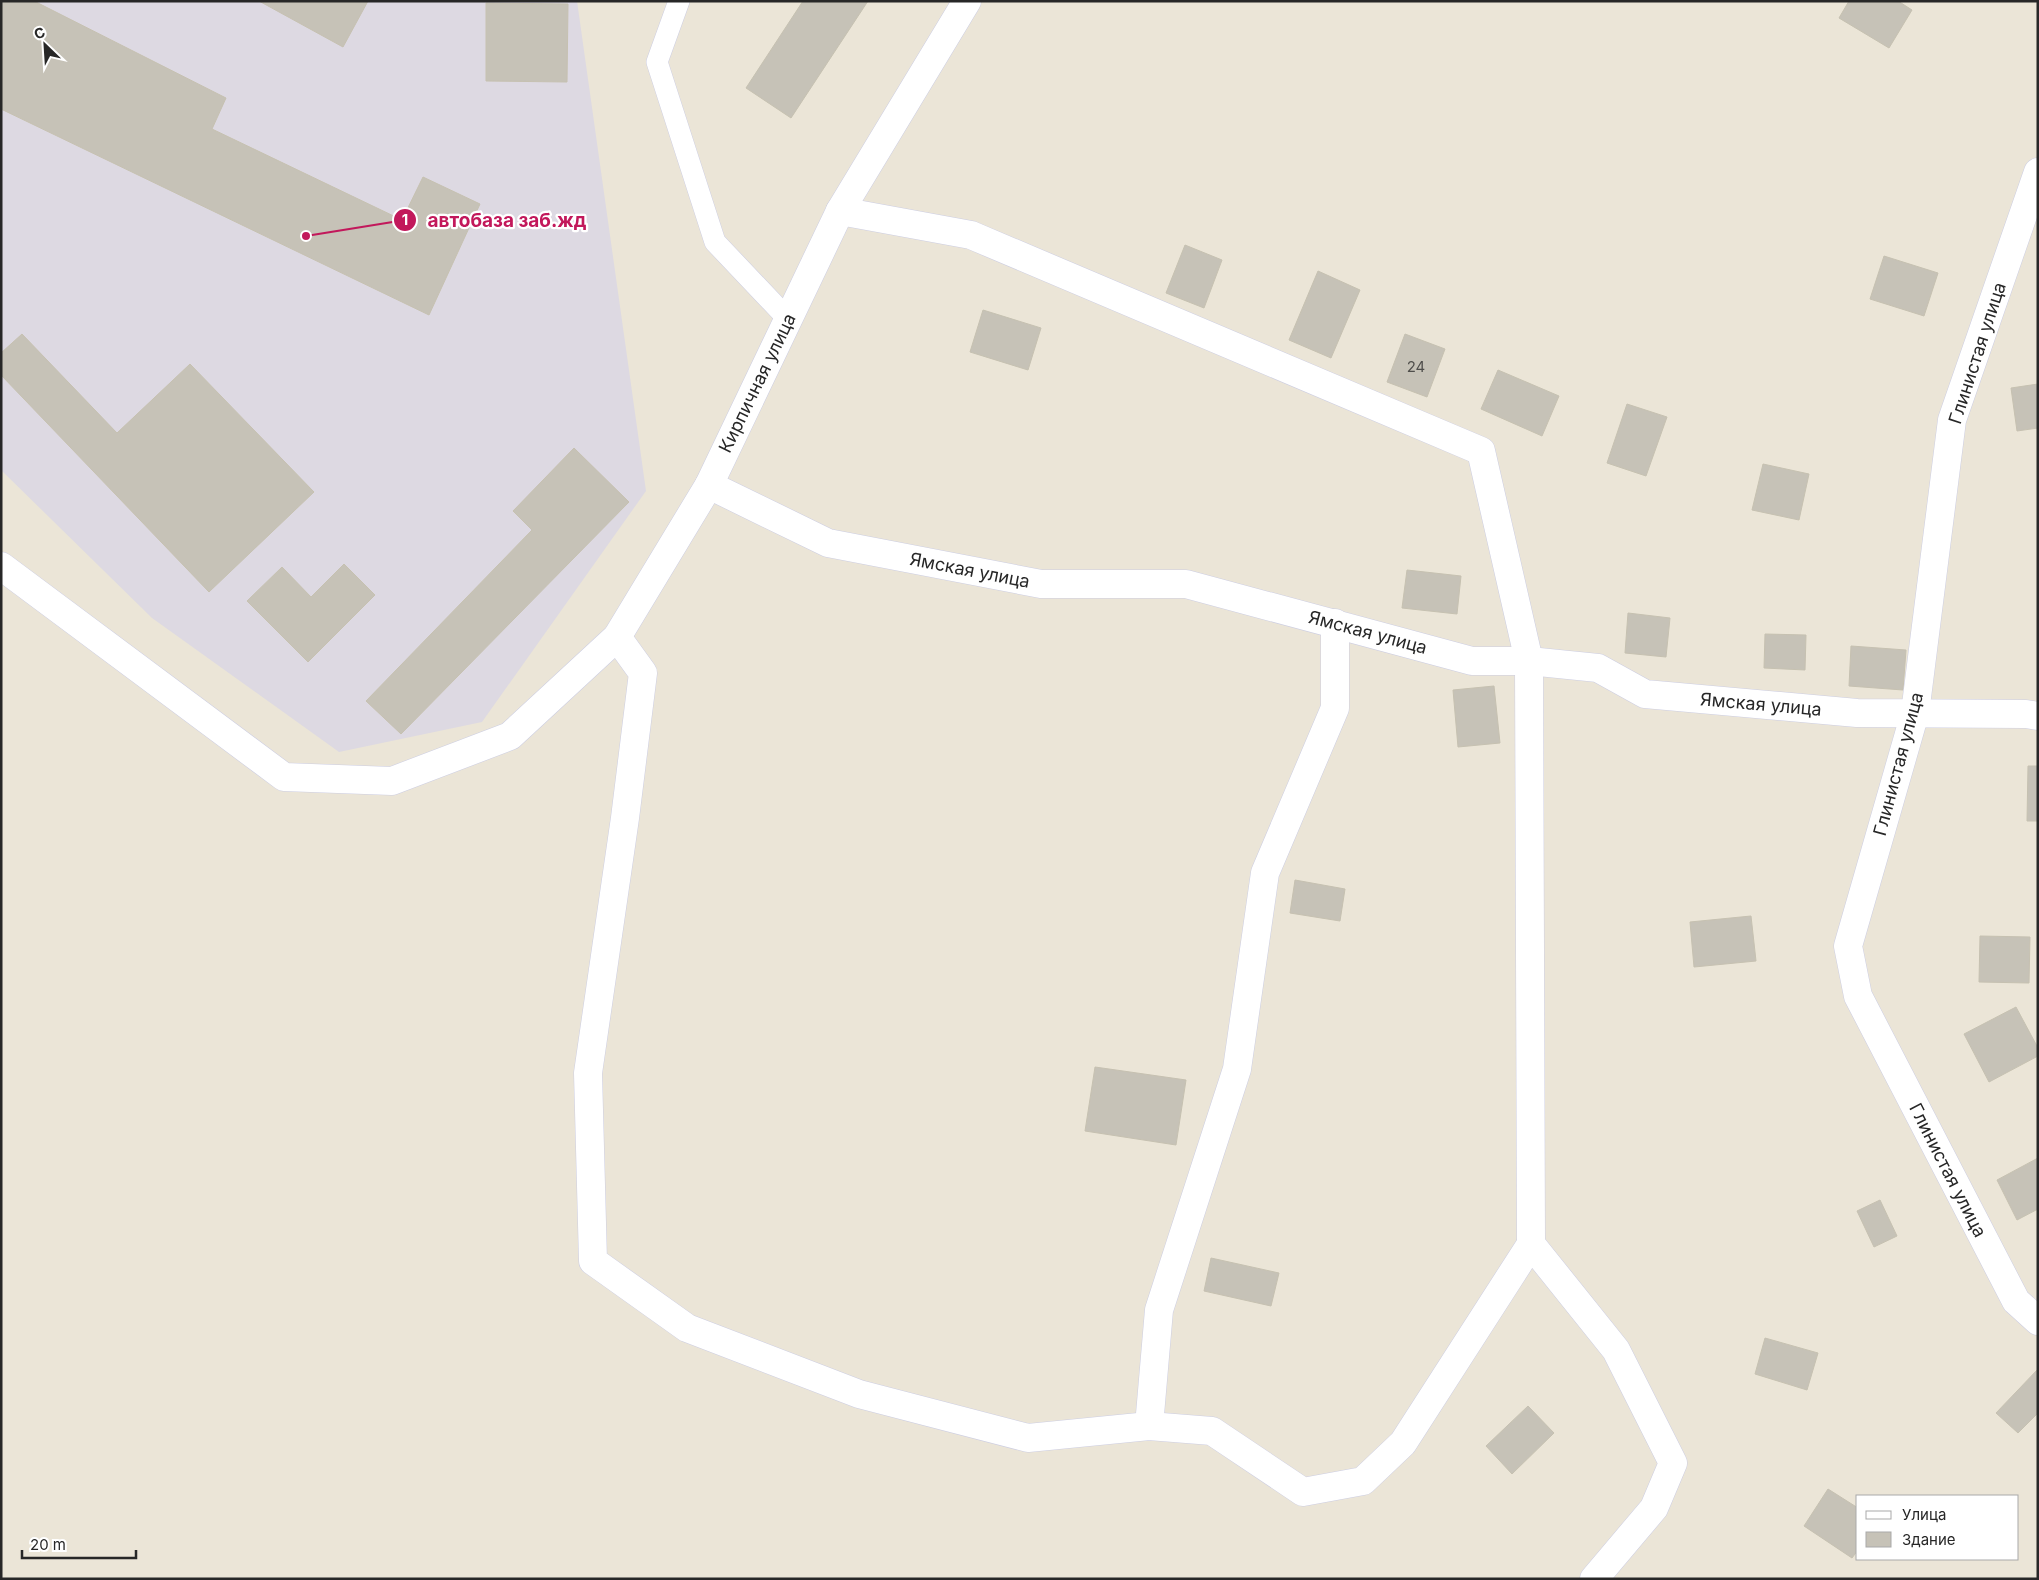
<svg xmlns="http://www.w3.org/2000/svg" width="2039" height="1580" viewBox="0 0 2039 1580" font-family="Inter,sans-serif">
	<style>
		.industrial { fill: #ddd9e2 }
		.building { fill: #c6c2b7; stroke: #c6c1b1 }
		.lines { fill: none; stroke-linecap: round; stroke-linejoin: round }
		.service-casing { stroke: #cdcee2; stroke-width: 22 }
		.minor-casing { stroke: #cdcee2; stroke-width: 29 }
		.service { stroke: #fff; stroke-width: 21 }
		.minor { stroke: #fff; stroke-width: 28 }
		.labels { text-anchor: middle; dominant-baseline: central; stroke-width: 4.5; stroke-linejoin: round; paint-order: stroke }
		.number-label { font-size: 15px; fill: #4f4e4b }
		.street-label { font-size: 18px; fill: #272727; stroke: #fff }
		.leader { fill: none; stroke: #c2185b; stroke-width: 2 }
		.callout-dot { fill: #c2185b; stroke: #fff; stroke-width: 2 }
		.mark-label { font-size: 15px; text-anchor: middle; font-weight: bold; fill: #fff }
		.callout-label { font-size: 19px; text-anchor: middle; font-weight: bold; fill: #c2185b; stroke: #fff; stroke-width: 4.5; stroke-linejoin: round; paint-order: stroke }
	</style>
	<rect width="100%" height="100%" fill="#ebe5d7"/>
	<path class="industrial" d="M1 1H577L646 491 482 722 339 752 152 618 1 470Z"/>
	<g class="building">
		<path d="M1 1H34L226 98 212 129 402 220 423 177 480 204 429 315 1 109Z"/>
		<path d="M259 1H368L343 47Z"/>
		<path d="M803 1H868L791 118 746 88Z"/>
		<path d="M1849 1H1898L1912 10 1889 48 1839 18Z"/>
		<path d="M486 3 568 4 567 82 486 81Z"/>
		<path d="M1185 245 1222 260 1204 308 1166 293Z"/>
		<path d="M1884 256 1938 273 1924 316 1870 299Z"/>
		<path d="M1318 271 1360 290 1331 358 1289 340Z"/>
		<path d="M983 310 1041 328 1028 370 970 352Z"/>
		<path d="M22 334 117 433 190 364 314 492 209 592 1 375V353Z"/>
		<path d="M1405 334 1445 349 1427 397 1387 382Z"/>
		<path d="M1498 370 1559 396 1542 436 1481 409Z"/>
		<path d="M2038 384V428L2017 431 2011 388Z"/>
		<path d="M1627 404 1667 417 1646 476 1607 463Z"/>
		<path d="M574 448 629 502 401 734 366 701 532 530 513 511Z"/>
		<path d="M1763 464 1809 474 1799 520 1752 510Z"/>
		<path d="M344 564 375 595 308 662 247 601 282 567 311 597Z"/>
		<path d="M1407 570 1461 576 1457 614 1402 608Z"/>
		<path d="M1628 613 1670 618 1666 657 1625 653Z"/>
		<path d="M1765 634 1806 635 1805 670 1764 668Z"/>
		<path d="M1851 646 1906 650 1903 690 1849 686Z"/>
		<path d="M1494 686 1500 743 1458 747 1453 690Z"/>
		<path d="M2028 766H2038V821H2027Z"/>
		<path d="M1295 880 1345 889 1340 921 1290 913Z"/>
		<path d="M1751 916 1756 961 1694 967 1690 922Z"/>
		<path d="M1980 936 2030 937 2029 983 1979 982Z"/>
		<path d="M2016 1007 2038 1048V1056L1989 1082 1964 1034Z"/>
		<path d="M1095 1067 1186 1080 1176 1145 1085 1131Z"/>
		<path d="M2038 1158V1209L2017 1220 1997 1180Z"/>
		<path d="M1880 1200 1897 1236 1874 1247 1857 1211Z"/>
		<path d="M1211 1258 1279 1273 1271 1306 1204 1291Z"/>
		<path d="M1765 1338 1818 1353 1807 1390 1755 1374Z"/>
		<path d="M2038 1369V1413L2018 1433 1996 1413Z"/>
		<path d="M1528 1406 1554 1433 1512 1474 1486 1446Z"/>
		<path d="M1828 1489 1858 1508V1550L1852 1558 1804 1526Z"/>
	</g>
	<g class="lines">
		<defs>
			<path id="service" d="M679 1 657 62 715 242 788 319"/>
			<g id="minor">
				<path d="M2038 172 1952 420 1915 713 1848 946 1858 996 2016 1301 2038 1321"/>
				<path d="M840 211 971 235 1481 451 1529 661 1531 1244 1616 1350 1673 1463 1654 1508 1594 1579"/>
				<path d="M709 485 828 543 1041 584H1186L1472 661H1529L1598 668 1645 694 1857 713 2026 714 2038 716"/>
				<path d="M1 566 284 777 392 781 510 736 617 637 709 485 840 211 967 1"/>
				<path d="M617 637 643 673 625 818 588 1073 593 1261 687 1328 859 1394 1028 1438 1149 1426 1212 1431 1303 1492 1363 1481 1403 1443 1531 1244"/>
				<path d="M1149 1426 1159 1310 1237 1069 1265 873 1335 708V623"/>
			</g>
		</defs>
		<use href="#service" class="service-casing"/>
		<use href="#minor" class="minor-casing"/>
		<use href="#service" class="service"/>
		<use href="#minor" class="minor"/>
	</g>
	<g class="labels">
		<g class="number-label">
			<text x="1416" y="366">24</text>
		</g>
		<g class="street-label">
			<text transform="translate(1977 353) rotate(-72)">Глинистая улица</text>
			<text transform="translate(757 383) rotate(-64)">Кирпичная улица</text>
			<text transform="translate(970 570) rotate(11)">Ямская улица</text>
			<text transform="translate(1368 632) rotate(15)">Ямская улица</text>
			<text transform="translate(1761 704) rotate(5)">Ямская улица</text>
			<text transform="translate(1898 764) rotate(-75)">Глинистая улица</text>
			<text transform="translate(1948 1170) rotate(63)">Глинистая улица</text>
		</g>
	</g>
	<path class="leader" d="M306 236L405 220"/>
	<g class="callout-dot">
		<circle cx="306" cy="236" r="5"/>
		<circle cx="405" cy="220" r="12"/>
	</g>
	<g class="mark-label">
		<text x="405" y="225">1</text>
	</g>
	<g class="callout-label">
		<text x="507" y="227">автобаза заб.жд</text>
	</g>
	<rect width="2039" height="1580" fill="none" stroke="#272727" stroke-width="5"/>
	<rect x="1856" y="1495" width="162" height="65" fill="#ffffff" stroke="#a9a9a9"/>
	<rect x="1866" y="1511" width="25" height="8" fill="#ffffff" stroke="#a9a9a9"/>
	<text x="1902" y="1520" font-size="15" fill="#272727">Улица</text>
	<rect x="1866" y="1532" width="25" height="15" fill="#c6c2b7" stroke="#a9a9a9"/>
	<text x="1902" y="1545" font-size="15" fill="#272727">Здание</text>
	<g transform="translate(45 45) rotate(335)" stroke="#ffffff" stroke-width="4" paint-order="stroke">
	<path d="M0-4L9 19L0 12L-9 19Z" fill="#272727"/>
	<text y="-8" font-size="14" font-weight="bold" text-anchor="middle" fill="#272727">С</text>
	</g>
	<path d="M22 1550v8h114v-8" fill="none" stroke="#272727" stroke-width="2.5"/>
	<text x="30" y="1550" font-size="15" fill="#272727" stroke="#ffffff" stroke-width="4" paint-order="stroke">20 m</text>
</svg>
